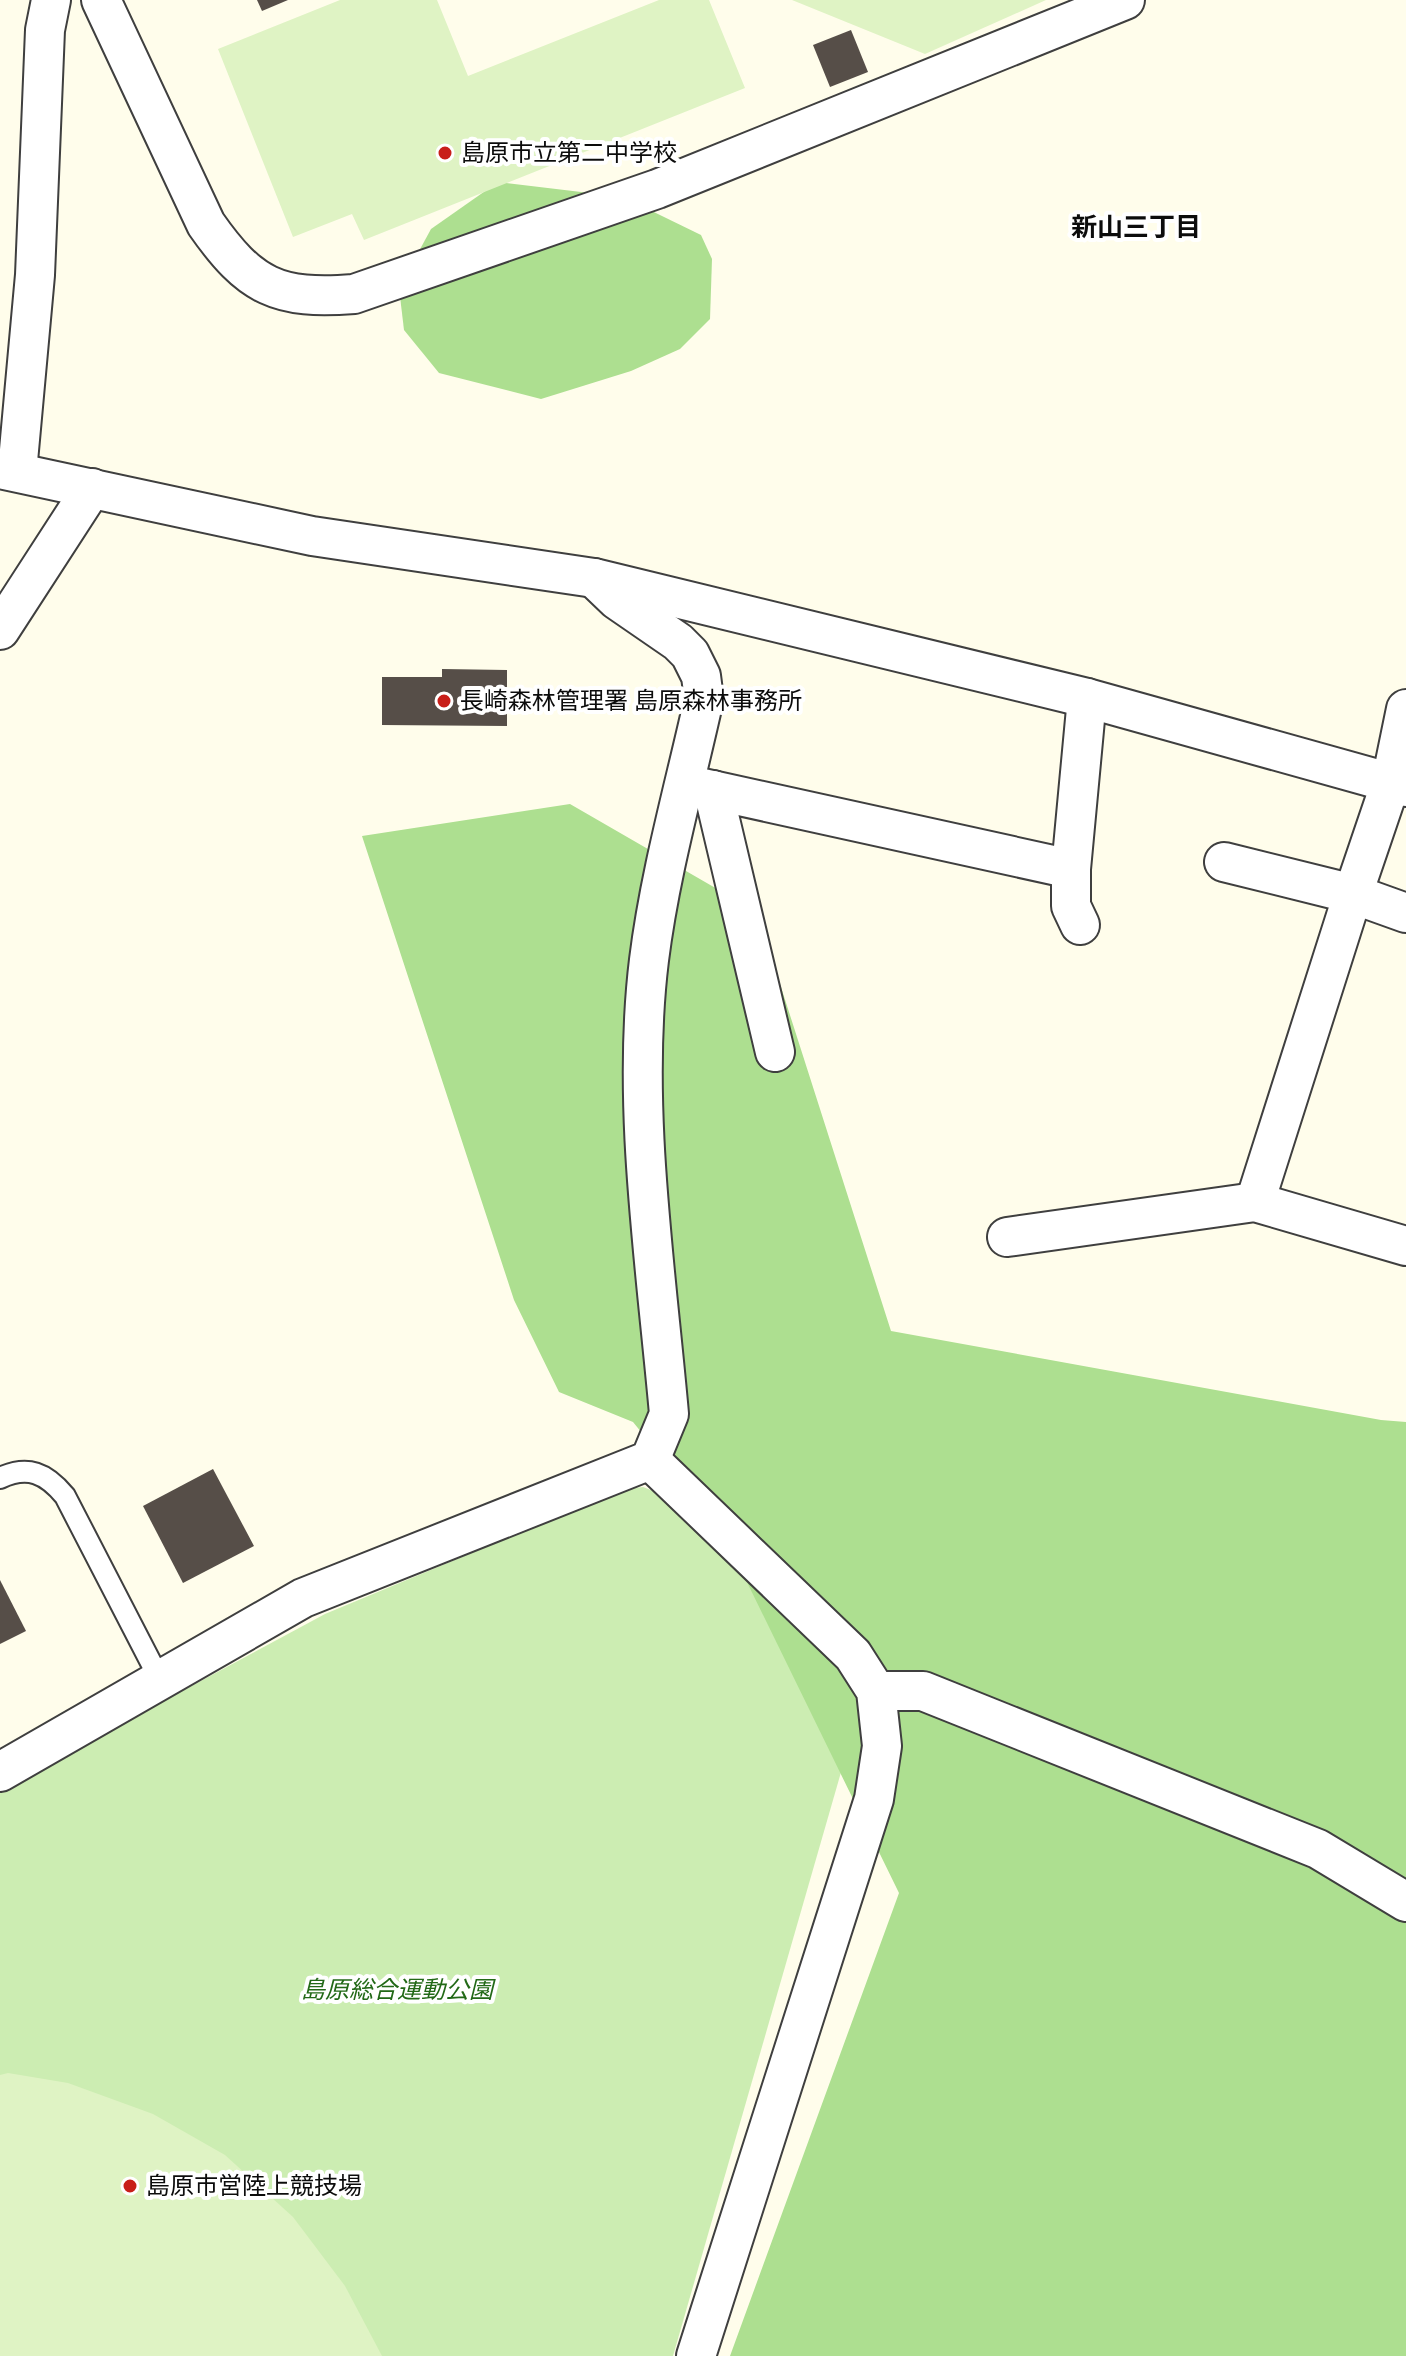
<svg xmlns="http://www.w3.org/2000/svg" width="1406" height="2356" viewBox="0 0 1406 2356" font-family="'Times New Roman','Noto Sans JP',serif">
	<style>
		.green { fill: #ccedb2 }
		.forest { fill: #addf90 }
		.pitch { fill: #dff3c4 }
		.building { fill: #564e48 }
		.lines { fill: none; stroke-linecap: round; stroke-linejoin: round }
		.lane-casing { stroke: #3f3f3f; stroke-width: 24 }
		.street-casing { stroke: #3f3f3f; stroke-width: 42 }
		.lane { stroke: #fff; stroke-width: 20 }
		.street { stroke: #fff; stroke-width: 38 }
		.poi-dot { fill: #c81e19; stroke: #fff; stroke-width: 3 }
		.labels { text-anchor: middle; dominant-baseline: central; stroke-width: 8; stroke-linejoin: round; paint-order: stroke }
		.poi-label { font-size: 24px; fill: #0c0c0c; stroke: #fff; text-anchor: start }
		.park-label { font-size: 24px; font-style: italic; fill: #226917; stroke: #fff }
		.neighbourhood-label { font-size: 26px; font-weight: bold; fill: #0c0c0c; stroke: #fff }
	</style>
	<rect width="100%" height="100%" fill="#fffdeb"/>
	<path class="green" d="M643 1487 664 1495 850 1669V1741L673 2356H0V1789L325 1614 625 1489Z"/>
	<g class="forest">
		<path d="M498 182 623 197 701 235 712 259 710 319 680 349 631 371 541 399 439 373 404 330 399 288 431 229Z"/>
		<path d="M570 804 757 912 891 1331 1381 1420 1406 1422V2356H730L899 1893 722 1531 633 1422 559 1392 514 1300 362 836Z"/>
	</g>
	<g class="pitch">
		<path d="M340 0H437L468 76 659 0H709L745 88 364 240 352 214 293 237 218 49Z"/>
		<path d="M792 0H1046L925 54Z"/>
		<path d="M8 2073 68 2083 153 2114 225 2155 293 2217 345 2286 382 2356H0V2075Z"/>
	</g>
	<g class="building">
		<path d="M257 0H288L262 11Z"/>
		<path d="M851 30 868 72 830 87 813 45Z"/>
		<path d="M442 669 507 670V726L382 725V677H442Z"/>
		<path d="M213 1469 254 1546 183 1583 143 1506Z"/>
		<path d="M0 1580 26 1631 0 1644Z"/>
	</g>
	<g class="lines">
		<defs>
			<path id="lane" d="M0 1478C28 1465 46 1473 65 1496L160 1680"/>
			<g id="street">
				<path d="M101 0 206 224C250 287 278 300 354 294L657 189 1125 0"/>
				<path d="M0 469 312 536 594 578 1087 698 1406 787"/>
				<path d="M17 472 35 275 45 30 51 0"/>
				<path d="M0 630 92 488"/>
				<path d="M1406 709 1391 782 1353 894 1406 913"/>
				<path d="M685 784 1071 869 1087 698"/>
				<path d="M713 790 775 1052"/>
				<path d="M1224 862 1353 894 1255 1202"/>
				<path d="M1071 869V906L1080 925"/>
				<path d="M1007 1237 1255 1202 1406 1246"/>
				<path d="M650 1460 853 1655 876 1691 882 1746 874 1799 696 2356"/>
				<path d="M876 1691H923L1318 1849 1406 1902"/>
				<path d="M0 1772 303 1598 650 1460 669 1414C656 1267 631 1106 649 960 660 872 685 785 704 699L701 676 690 654 678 642 617 600 594 578"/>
			</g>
		</defs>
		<use href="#lane" class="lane-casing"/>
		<use href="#street" class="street-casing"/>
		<use href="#lane" class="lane"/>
		<use href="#street" class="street"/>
	</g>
	<g class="poi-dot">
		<circle cx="445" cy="153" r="8"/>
		<circle cx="444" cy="701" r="8"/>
		<circle cx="130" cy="2186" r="8"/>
	</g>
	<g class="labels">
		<g class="poi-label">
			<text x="461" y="153">島原市立第二中学校</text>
			<text x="460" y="701">長崎森林管理署 島原森林事務所</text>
			<text x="146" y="2186">島原市営陸上競技場</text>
		</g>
		<g class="park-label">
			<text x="397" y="1990">島原総合運動公園</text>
		</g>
		<g class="neighbourhood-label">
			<text x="1136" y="227">新山三丁目</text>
		</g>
	</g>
</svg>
